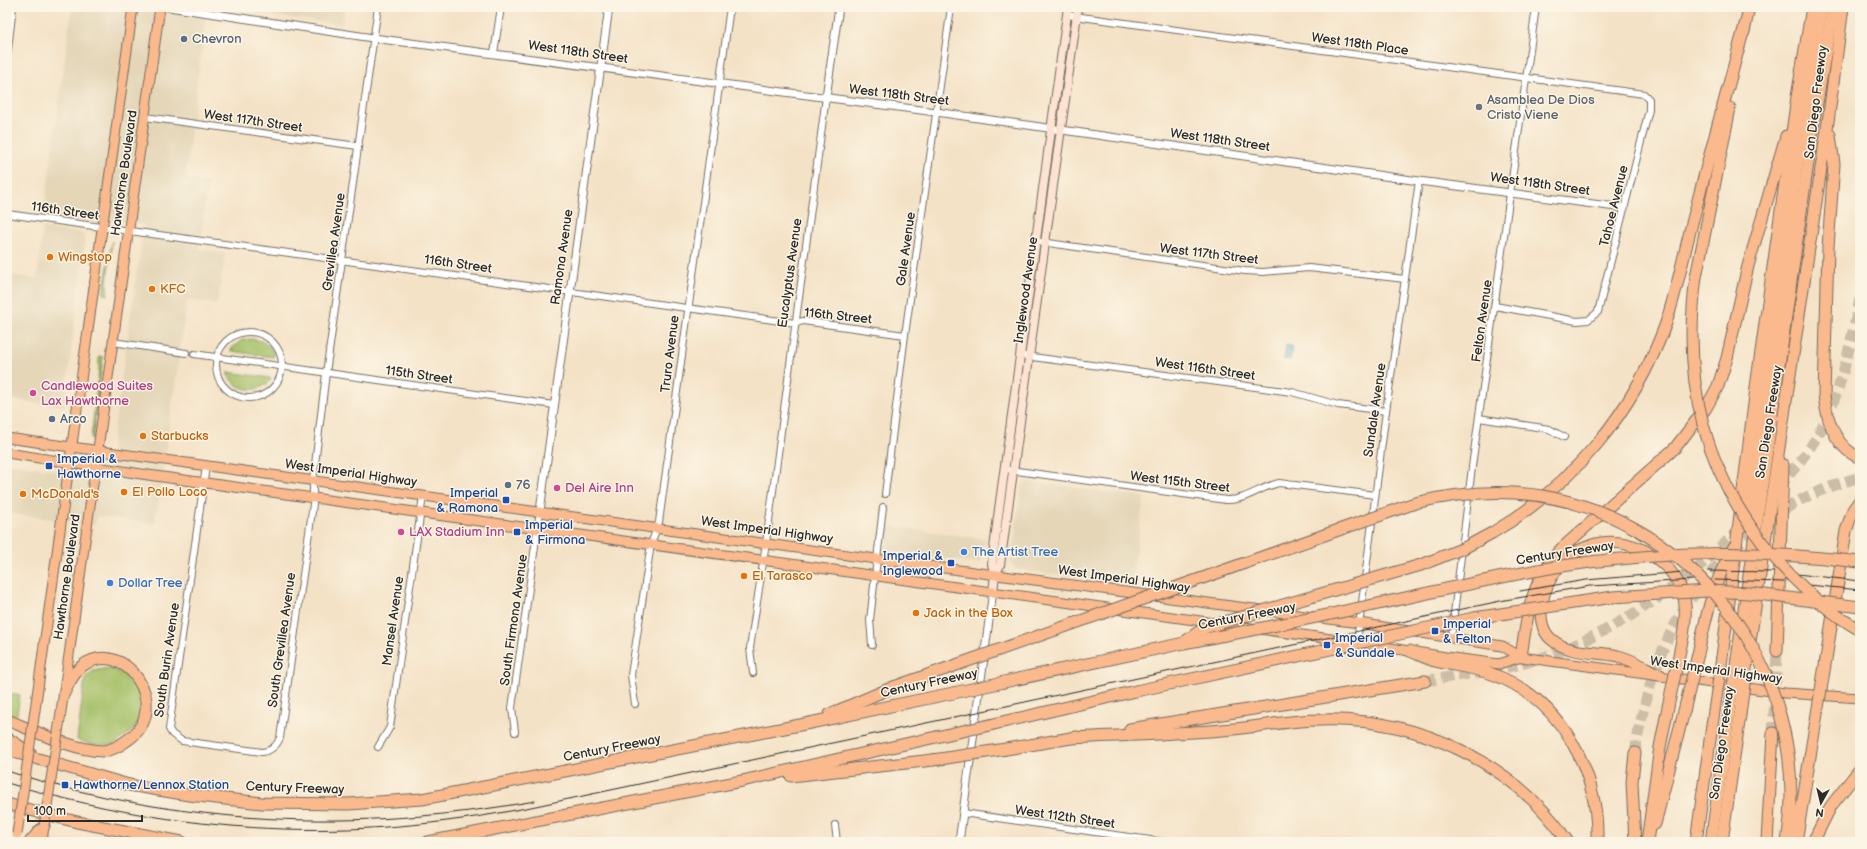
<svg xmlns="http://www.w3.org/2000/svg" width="1867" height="849" viewBox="0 0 1867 849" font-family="'Balsamiq Sans',sans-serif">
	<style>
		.built { fill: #e4d6b7 }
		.green { fill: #a5c067; stroke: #687649 }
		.water { fill: #52acd0; stroke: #3e6c7e }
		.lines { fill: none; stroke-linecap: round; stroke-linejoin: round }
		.motorway-tunnel { stroke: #ccbda7; stroke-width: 11; stroke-dasharray: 11 5.5; stroke-linecap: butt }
		.minor-casing { stroke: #716b61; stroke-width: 8 }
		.tertiary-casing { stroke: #716b61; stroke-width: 9 }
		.secondary-casing { stroke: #716b61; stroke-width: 10 }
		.primary-casing { stroke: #716b61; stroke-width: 11 }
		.motorway-casing { stroke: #716b61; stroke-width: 13 }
		.minor { stroke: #fff; stroke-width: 6 }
		.tertiary { stroke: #fff; stroke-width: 7 }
		.secondary { stroke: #fde3d1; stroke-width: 8 }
		.primary { stroke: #fbba8d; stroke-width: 9 }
		.motorway { stroke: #fbba8d; stroke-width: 11 }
		.tram { stroke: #2b2b2b; stroke-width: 1 }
		.primary-bridge-casing { stroke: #716b61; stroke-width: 11; stroke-linecap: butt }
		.motorway-bridge-casing { stroke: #716b61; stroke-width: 13; stroke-linecap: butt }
		.primary-bridge { stroke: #fbba8d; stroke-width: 9 }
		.motorway-bridge { stroke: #fbba8d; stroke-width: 11 }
		.service-dot { fill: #5c6f8a; stroke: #fcf5e5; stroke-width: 1.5 }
		.worship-dot { fill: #6b7280; stroke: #fcf5e5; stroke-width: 1.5 }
		.food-dot { fill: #e8710a; stroke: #fcf5e5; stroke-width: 1.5 }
		.hotel-dot { fill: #d1479c; stroke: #fcf5e5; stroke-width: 1.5 }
		.transit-dot { fill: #1a4fb4; stroke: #fcf5e5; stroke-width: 1.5 }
		.shop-dot { fill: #3f7fe0; stroke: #fcf5e5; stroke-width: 1.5 }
		.labels { text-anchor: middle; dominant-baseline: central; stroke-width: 3; stroke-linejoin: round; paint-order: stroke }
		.service-label { font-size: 13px; fill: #4e5e75; stroke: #fcf5e5; text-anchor: start }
		.street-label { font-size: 13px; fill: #2b2b2b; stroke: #fcf5e5 }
		.worship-label { font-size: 13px; fill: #5b616d; stroke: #fcf5e5; text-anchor: start }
		.food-label { font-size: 13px; fill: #c56008; stroke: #fcf5e5; text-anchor: start }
		.hotel-label { font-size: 13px; fill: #b23c85; stroke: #fcf5e5; text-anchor: start }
		.transit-label { font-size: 13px; fill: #164399; stroke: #fcf5e5; text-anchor: start }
		.shop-label { font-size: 13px; fill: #366cbe; stroke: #fcf5e5; text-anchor: start }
	</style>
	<rect width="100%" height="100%" fill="#fcf5e5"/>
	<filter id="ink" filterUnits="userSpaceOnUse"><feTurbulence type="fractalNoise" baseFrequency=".025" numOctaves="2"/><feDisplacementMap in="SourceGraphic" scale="8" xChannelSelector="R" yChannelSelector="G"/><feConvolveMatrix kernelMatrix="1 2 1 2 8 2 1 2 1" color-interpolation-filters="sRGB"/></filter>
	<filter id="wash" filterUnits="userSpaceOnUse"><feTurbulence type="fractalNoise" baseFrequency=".012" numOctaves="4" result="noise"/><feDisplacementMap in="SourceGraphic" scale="16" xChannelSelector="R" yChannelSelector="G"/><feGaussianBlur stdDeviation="0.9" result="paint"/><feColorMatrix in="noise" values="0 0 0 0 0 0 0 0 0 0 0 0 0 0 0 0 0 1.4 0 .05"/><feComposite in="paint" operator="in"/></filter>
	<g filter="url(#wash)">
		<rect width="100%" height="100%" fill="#f4e2c6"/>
		<g class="built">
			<path d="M72 7H207L185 178 208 183 199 249 225 254 218 304 187 300 155 524 97 516 95 525 7 513V463L107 478 144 225 44 211Z"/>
			<path d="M219 7H345L342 25Z"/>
			<path d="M43 228 83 234 85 240 64 406 7 399V275L37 279Z"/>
			<path d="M1026 481 1144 497 1131 585 1015 569 1011 563 1022 484Z"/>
			<path d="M889 526 985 539 982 560 978 563 890 551 887 547Z"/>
		</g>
		<g class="green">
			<path d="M112 241 107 283 108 295 103 294Z"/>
			<path d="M249 339C260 339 269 343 274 354L273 357 231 351V349L242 340Z"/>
			<path d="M99 356 103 357 93 438 91 439 99 368Z"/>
			<path d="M228 372 270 378 271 380C258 394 237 392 228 375Z"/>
			<path d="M108 668 128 675 133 680 143 703 138 723 131 732 113 745H93L77 740 85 678 93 671Z"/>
			<path d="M7 693 20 695 16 720 7 715Z"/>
		</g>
		<path class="water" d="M1286 345 1292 346 1290 360H1284Z"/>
	</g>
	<g filter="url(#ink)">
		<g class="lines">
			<g class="motorway-tunnel">
				<path d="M1779 487C1793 470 1808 453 1819 433 1842 392 1850 344 1860 299"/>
				<path d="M1425 681C1466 674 1508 670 1547 656 1616 632 1691 580 1741 527"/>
				<path d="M1773 733 1777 651"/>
				<path d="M1635 753C1640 720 1648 688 1660 657 1683 597 1731 542 1785 509 1808 494 1834 485 1860 477"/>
			</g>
			<defs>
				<g id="minor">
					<path d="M1067 15 1644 94 1649 99V110L1598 312 1588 320 1577 321 1495 306"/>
					<path d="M494 53 501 7"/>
					<path d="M7 57 13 7"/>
					<path d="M145 117 358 146"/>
					<path d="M7 214 687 308 795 323 803 321 905 335"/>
					<path d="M1041 242 1245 271 1263 272 1309 268 1405 279"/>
					<circle cx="249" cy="365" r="33"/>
					<path d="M113 342 186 353"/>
					<path d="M194 354 554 405"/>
					<path d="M1025 356 1292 392 1338 405 1386 411"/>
					<path d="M1479 418 1549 429 1564 437"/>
					<path d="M206 466 169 729 172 734 182 741 262 752C271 751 276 747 280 738L313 504V481L326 373 378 7"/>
					<path d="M1010 470 1226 500C1245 501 1260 487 1279 483L1375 495"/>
					<path d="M885 494 905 335 951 7"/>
					<path d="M1451 638 1473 459 1536 7"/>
					<path d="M1357 642 1386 411 1419 181"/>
					<path d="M872 645 870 620 883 507"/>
					<path d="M753 673 750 648 766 543 826 97"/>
					<path d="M635 704 631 675 651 544 659 522 730 7"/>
					<path d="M515 732 512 708 540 511"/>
					<path d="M378 747 390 727 423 496"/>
					<path d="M963 813 1164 842"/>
					<path d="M835 825 837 842"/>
				</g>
				<g id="tertiary">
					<path d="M169 7 373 38 936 112 1419 181 1624 208"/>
					<path d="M826 97 839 7"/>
					<path d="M540 511 609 7"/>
					<path d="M959 842 993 591"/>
				</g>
				<g id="secondary">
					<path d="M995 575 992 564 999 509 1068 7"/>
					<path d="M993 591 995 575 1000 565 1078 7"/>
				</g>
				<g id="primary">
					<path d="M7 438 876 559 1359 623 1502 646 1521 657 1785 693 1860 698"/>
					<path d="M7 453 148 475 1360 643 1446 657 1499 664 1521 657"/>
					<path d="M35 710 133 7"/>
					<path d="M60 719 160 7"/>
					<path d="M42 842 44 826"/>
				</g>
				<g id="motorway">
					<path d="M1744 32 1749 7"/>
					<path d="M1830 135 1834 164 1828 247 1824 396C1827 421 1836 448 1860 458"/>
					<path d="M1696 277 1730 108"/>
					<path d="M1742 526 1749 517 1797 163 1822 7"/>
					<path d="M1492 533C1573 485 1634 412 1666 323 1678 287 1685 248 1695 212 1711 149 1728 87 1745 25"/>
					<path d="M1410 651C1418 654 1427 659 1435 661 1454 666 1473 667 1492 674 1561 699 1599 771 1597 842"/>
					<path d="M1777 651 1783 465"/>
					<path d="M1698 654C1706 617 1714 579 1734 547"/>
					<path d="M1521 657C1527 615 1531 580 1561 549L1675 448 1706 408 1718 386 1727 358 1748 266 1786 136"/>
					<path d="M1722 657 1757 380 1797 97 1812 7"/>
					<path d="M1737 659 1814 121 1833 7"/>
					<path d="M1826 659 1846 531 1853 510 1860 500"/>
					<path d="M1747 661 1828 122 1843 7"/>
					<path d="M1660 675C1647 669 1632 659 1618 656 1597 651 1569 655 1551 639 1541 630 1540 615 1542 603 1553 545 1617 523 1661 562 1671 570 1679 582 1683 594 1687 608 1685 622 1683 636"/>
					<path d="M1004 682 1184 643"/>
					<path d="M830 714 891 688 945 669"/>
					<path d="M7 720C35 731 73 750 102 751 112 751 121 745 129 739 173 707 124 635 82 666 73 673 69 683 64 693"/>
					<path d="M994 724 1136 691"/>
					<path d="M1130 729 1425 681"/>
					<path d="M7 738 30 753"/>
					<path d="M1071 738C1125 735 1180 734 1234 729 1263 726 1292 720 1321 720 1416 717 1514 762 1568 842"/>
					<path d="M1006 749 1077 737"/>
					<path d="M7 750 129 785 189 795 262 803 348 804 422 799 805 724 953 693"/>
					<path d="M791 776 933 760"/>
					<path d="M7 804 77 822 182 842"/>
					<path d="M1655 824 1684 711"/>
					<path d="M30 842 44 826"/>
					<path d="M428 842 742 781 936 737"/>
					<path d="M1635 842 1632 782 1635 753"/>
					<path d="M1647 842 1660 747 1668 707"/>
					<path d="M1696 842 1714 711"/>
					<path d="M1711 842 1729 713"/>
					<path d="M1722 842 1740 715"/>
					<path d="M1767 842 1773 733"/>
					<path d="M1813 842 1831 806 1860 769"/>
				</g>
			</defs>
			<use href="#minor" class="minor-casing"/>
			<use href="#tertiary" class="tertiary-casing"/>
			<use href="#secondary" class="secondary-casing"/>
			<use href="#primary" class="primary-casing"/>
			<use href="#motorway" class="motorway-casing"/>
			<use href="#minor" class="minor"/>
			<use href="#tertiary" class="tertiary"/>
			<use href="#secondary" class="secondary"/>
			<use href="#primary" class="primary"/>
			<use href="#motorway" class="motorway"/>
			<g class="tram">
				<path d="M1708 571 1773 572"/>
				<path d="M1797 574 1860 581"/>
				<path d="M1715 580 1784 582"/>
				<path d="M1808 585 1860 590"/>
				<path d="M1520 591 1586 580 1683 572"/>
				<path d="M7 771C181 826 356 833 535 801"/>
				<path d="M7 783C184 835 350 844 531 807L1505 600 1590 586 1693 580"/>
			</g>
			<defs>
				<g id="primary-bridge">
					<path d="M44 826 60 719"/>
					<path d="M17 834 35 710"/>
				</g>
				<g id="motorway-bridge">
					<path d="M1696 277C1682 384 1704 473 1773 556 1799 586 1826 611 1860 630"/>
					<path d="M1186 641 1204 628 1421 565 1464 548 1492 533"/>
					<path d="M1184 643C1235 633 1286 624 1336 613 1409 598 1481 580 1555 567 1656 551 1759 549 1860 562"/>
					<path d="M945 669 1415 503C1448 495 1480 491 1514 493 1689 504 1815 672 1787 842"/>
					<path d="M1136 691 1474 618 1613 597 1708 591 1749 593 1860 607"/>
					<path d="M953 693 1004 682"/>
					<path d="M1668 707 1683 636"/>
					<path d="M1684 711 1698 654"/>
					<path d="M1714 711 1722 657"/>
					<path d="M1729 713 1737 659"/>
					<path d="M1740 715 1747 661"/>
					<path d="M936 737 994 724"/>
					<path d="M933 760 1006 749"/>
					<path d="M1796 842 1826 659"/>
				</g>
			</defs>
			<use href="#primary-bridge" class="primary-bridge-casing"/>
			<use href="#motorway-bridge" class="motorway-bridge-casing"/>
			<use href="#primary-bridge" class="primary-bridge"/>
			<use href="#motorway-bridge" class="motorway-bridge"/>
		</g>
	</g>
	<g class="service-dot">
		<circle cx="184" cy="39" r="4"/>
		<circle cx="52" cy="419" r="4"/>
		<circle cx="508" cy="485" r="4"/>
	</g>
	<circle class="worship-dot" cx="1479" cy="107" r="4"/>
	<g class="food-dot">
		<circle cx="50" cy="257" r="4"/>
		<circle cx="152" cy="289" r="4"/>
		<circle cx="143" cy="436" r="4"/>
		<circle cx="124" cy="492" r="4"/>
		<circle cx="23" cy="494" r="4"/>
		<circle cx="744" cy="576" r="4"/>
		<circle cx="916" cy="613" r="4"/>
	</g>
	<g class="hotel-dot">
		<circle cx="33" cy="393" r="4"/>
		<circle cx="557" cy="488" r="4"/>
		<circle cx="401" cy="532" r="4"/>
	</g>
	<g class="transit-dot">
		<rect x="45" y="462" width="8" height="8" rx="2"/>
		<rect x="502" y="496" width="8" height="8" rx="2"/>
		<rect x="513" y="528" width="8" height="8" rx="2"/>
		<rect x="947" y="559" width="8" height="8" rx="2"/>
		<rect x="1431" y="627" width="8" height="8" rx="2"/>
		<rect x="1323" y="641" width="8" height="8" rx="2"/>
		<rect x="61" y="781" width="8" height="8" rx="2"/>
	</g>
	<g class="shop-dot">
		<circle cx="964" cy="552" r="4"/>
		<circle cx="110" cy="583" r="4"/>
	</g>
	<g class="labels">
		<g class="service-label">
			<text x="192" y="39">Chevron</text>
			<text x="60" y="419">Arco</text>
			<text x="516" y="485">76</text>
		</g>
		<g class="street-label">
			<text transform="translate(1360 44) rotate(8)">West 118th Place</text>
			<text transform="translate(578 52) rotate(8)">West 118th Street</text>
			<text transform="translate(899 95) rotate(7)">West 118th Street</text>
			<text transform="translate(1816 102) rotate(-83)">San Diego Freeway</text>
			<text transform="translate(253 121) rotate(8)">West 117th Street</text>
			<text transform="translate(1220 140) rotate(8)">West 118th Street</text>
			<text transform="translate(124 173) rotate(-82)">Hawthorne Boulevard</text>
			<text transform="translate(1540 184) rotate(8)">West 118th Street</text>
			<text transform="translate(1614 206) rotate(-76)">Tahoe Avenue</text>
			<text transform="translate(65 211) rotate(8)">116th Street</text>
			<text transform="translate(334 242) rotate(-82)">Grevillea Avenue</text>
			<text transform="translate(906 249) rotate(-82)">Gale Avenue</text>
			<text transform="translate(1209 254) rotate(7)">West 117th Street</text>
			<text transform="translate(562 257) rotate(-82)">Ramona Avenue</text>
			<text transform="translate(458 264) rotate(8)">116th Street</text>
			<text transform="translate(790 273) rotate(-82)">Eucalyptus Avenue</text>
			<text transform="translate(1026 290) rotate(-82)">Inglewood Avenue</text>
			<text transform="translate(838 316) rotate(6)">116th Street</text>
			<text transform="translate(1482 321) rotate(-82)">Felton Avenue</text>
			<text transform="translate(670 354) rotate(-83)">Truro Avenue</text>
			<text transform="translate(1205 369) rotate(8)">West 116th Street</text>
			<text transform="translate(419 375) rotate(8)">115th Street</text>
			<text transform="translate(1375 410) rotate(-82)">Sundale Avenue</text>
			<text transform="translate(1769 422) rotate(-81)">San Diego Freeway</text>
			<text transform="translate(351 473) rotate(8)">West Imperial Highway</text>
			<text transform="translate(1180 482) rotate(7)">West 115th Street</text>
			<text transform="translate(767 530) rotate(8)">West Imperial Highway</text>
			<text transform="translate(1565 553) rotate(-9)">Century Freeway</text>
			<text transform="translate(67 577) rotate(-82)">Hawthorne Boulevard</text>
			<text transform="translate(1124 579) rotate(8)">West Imperial Highway</text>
			<text transform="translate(1247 616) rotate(-11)">Century Freeway</text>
			<text transform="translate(514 620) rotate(-82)">South Firmona Avenue</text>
			<text transform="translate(393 621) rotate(-82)">Mansel Avenue</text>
			<text transform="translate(282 640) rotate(-82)">South Grevillea Avenue</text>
			<text transform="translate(167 660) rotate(-82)">South Burin Avenue</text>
			<text transform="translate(1716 670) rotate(8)">West Imperial Highway</text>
			<text transform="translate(929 683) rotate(-12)">Century Freeway</text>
			<text transform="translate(1722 743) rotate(-82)">San Diego Freeway</text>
			<text transform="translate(612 748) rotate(-11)">Century Freeway</text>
			<text transform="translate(295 788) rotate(2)">Century Freeway</text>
			<text transform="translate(1065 817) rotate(8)">West 112th Street</text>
		</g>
		<g class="worship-label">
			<text x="1487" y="100">Asamblea De Dios<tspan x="1487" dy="15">Cristo Viene</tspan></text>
		</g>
		<g class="food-label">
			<text x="58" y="257">Wingstop</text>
			<text x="160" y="289">KFC</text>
			<text x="151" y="436">Starbucks</text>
			<text x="132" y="492">El Pollo Loco</text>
			<text x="31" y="494">McDonald's</text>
			<text x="752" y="576">El Tarasco</text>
			<text x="924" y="613">Jack in the Box</text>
		</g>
		<g class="hotel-label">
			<text x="41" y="386">Candlewood Suites<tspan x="41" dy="15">Lax Hawthorne</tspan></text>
			<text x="565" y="488">Del Aire Inn</text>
			<text x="409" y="532">LAX Stadium Inn</text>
		</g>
		<g class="transit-label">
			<text x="57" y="459">Imperial &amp;<tspan x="57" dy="15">Hawthorne</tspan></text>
			<text x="498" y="493" text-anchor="end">Imperial<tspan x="498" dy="15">&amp; Ramona</tspan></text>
			<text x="525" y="525">Imperial<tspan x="525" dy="15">&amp; Firmona</tspan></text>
			<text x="943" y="556" text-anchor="end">Imperial &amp;<tspan x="943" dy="15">Inglewood</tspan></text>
			<text x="1443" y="624">Imperial<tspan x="1443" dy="15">&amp; Felton</tspan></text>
			<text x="1335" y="638">Imperial<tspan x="1335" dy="15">&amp; Sundale</tspan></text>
			<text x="73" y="785">Hawthorne/Lennox Station</text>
		</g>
		<g class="shop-label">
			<text x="972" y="552">The Artist Tree</text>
			<text x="118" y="583">Dollar Tree</text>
		</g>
	</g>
	<rect width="1867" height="849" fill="none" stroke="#fcf5e5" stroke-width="24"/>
	<g transform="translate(1821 803) rotate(188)" stroke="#fcf5e5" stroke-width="3" paint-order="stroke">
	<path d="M0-3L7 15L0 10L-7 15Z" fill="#2b2b2b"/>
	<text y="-6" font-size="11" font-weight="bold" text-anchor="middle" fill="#2b2b2b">N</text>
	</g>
	<path d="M28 815v6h114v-6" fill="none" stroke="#2b2b2b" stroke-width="2"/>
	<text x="34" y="815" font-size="12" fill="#2b2b2b" stroke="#fcf5e5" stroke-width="3" paint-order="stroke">100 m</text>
</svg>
